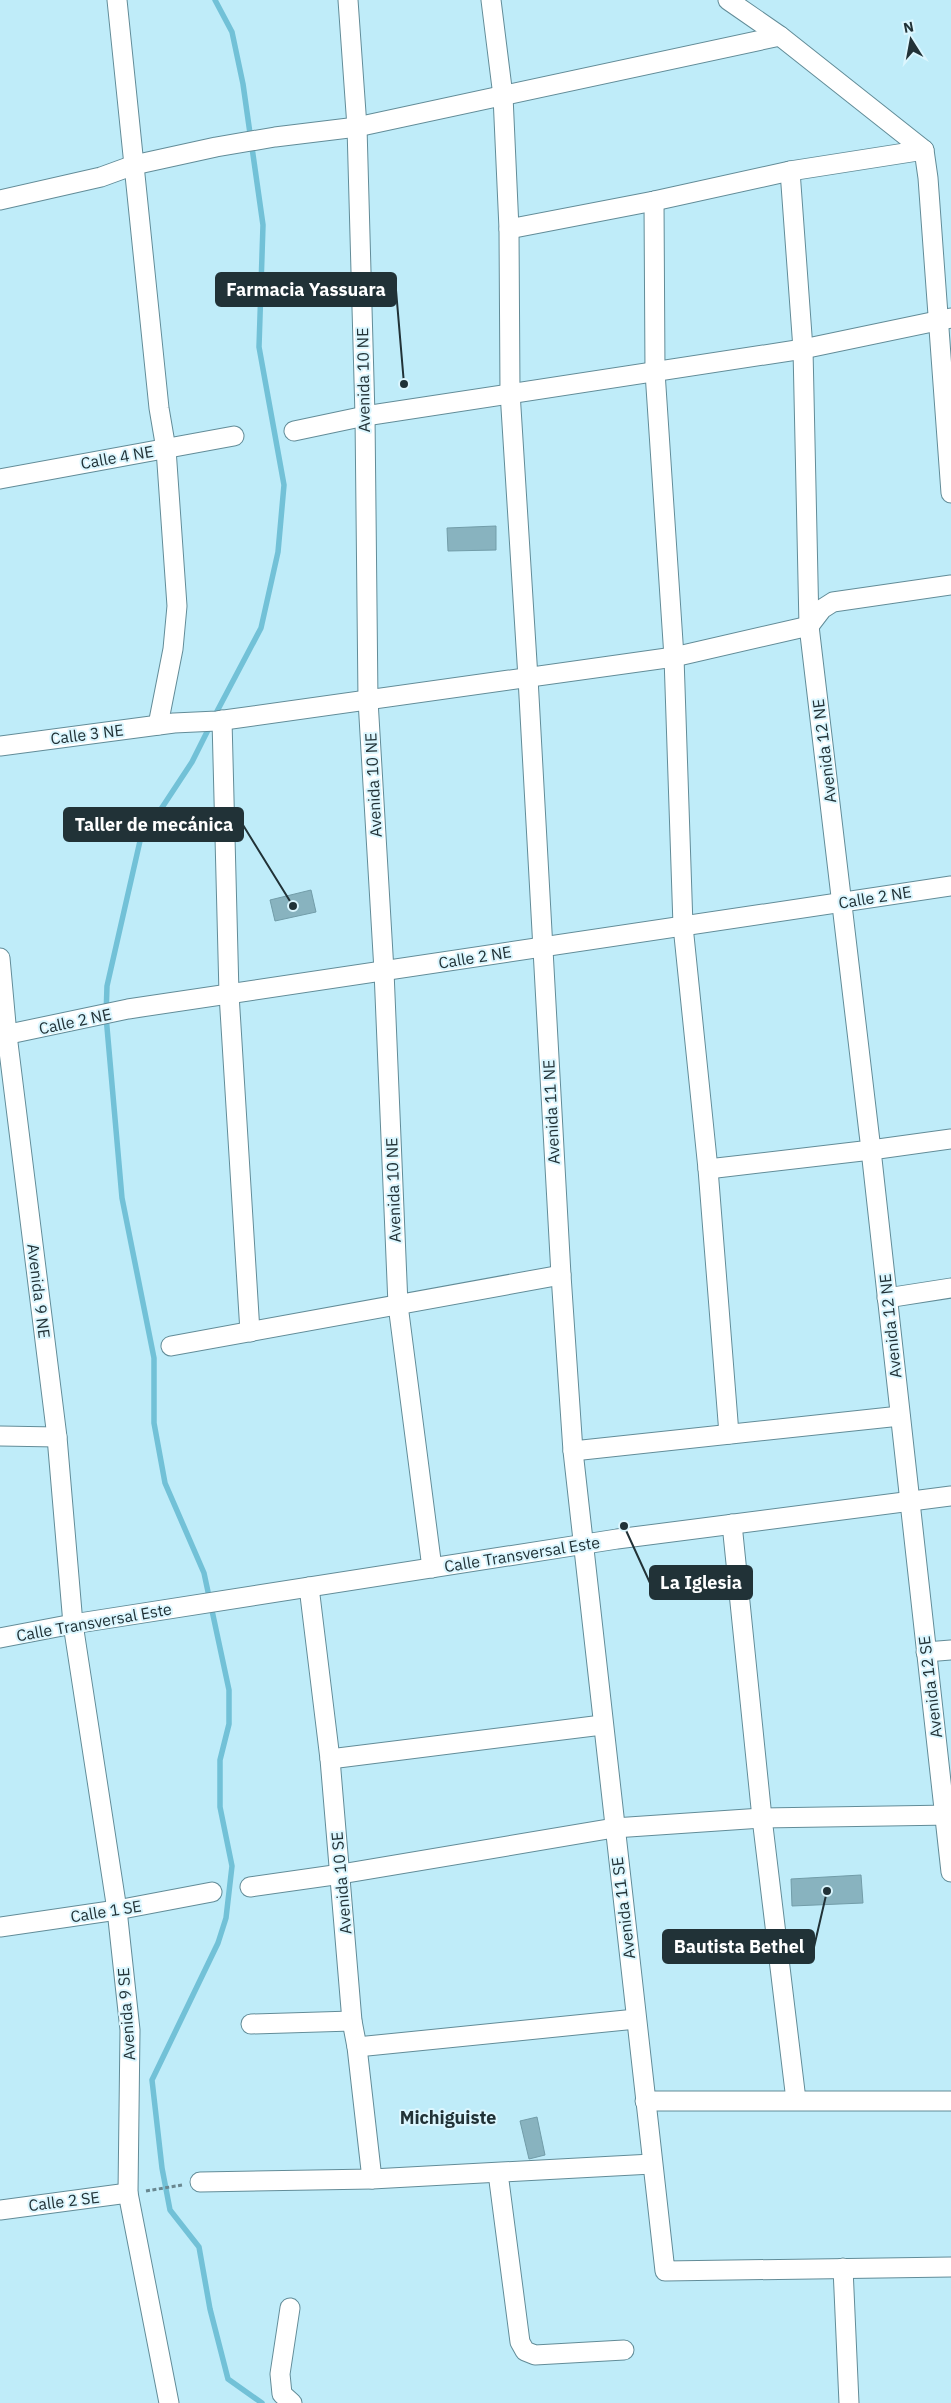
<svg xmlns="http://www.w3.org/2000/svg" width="951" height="2403" viewBox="0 0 951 2403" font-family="'IBM Plex Sans',sans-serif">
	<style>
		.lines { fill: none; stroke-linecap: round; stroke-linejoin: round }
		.stream { stroke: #72c1d7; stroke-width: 5.5 }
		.building { fill: #88b3bf; stroke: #729da9 }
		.minor-casing { stroke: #628c98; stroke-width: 21 }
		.path { stroke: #698790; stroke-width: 3; stroke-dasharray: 4 2.5; stroke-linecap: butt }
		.minor { stroke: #fff; stroke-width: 19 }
		.labels { text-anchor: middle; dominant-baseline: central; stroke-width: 4; stroke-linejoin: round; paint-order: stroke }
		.street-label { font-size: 16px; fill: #213237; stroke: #dbf6fe }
		.neighbourhood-label { font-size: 18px; font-weight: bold; fill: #213237; stroke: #dbf6fe }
		.leader { fill: none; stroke: #213237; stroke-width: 2 }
		.callout-dot { fill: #213237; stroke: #dbf6fe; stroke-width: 2 }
		.callout { fill: #213237; stroke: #213237; stroke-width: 2 }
		.callout-label { font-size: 18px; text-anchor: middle; font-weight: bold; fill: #fff }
	</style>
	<rect width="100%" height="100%" fill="#bfecf9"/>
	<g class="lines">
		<g class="stream">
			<path d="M214 717 261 628 278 552 284 485 259 347 263 225 243 84 232 32 215 0"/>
			<path d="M210 726 192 762 140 841 107 986 106 1016 122 1198 154 1358V1423L165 1483 204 1573 229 1690V1724L220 1760V1807L232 1866 226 1918 218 1943 152 2080 162 2168 170 2210 199 2247 210 2309 228 2379 262 2403"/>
		</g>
	</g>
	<g class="building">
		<path d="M496 526V550L448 551 447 528Z"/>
		<path d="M311 890 316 912 275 921 270 900Z"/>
		<path d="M861 1875 863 1903 792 1906 791 1879Z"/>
		<path d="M537 2117 545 2155 529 2159 520 2121Z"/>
	</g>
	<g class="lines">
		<defs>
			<g id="minor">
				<path d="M117 0 159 408 166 449 177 606 173 649 158 725"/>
				<path d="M348 0 357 127 365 416 368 700 384 971 398 1305 432 1568"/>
				<path d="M491 0 503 96 509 229 510 392 528 678 561 1275 573 1451 665 2271 951 2267"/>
				<path d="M728 0 780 36 924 150 928 178 951 493"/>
				<path d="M0 200 101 177 134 165 216 147 275 137 357 127 780 36"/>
				<path d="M654 201 655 372 674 657 683 926 708 1169 729 1434"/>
				<path d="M509 229 654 201 790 171 924 150"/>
				<path d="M294 431 365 416 803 349 951 318"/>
				<path d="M0 479 234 436"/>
				<path d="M222 720 229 994 250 1332"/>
				<path d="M0 746 174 723 217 721 674 657 809 626 822 609 833 602 951 585"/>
				<path d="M0 958 7 1035 57 1437 73 1624 117 1910 130 2030 128 2193 169 2403"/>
				<path d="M0 1036 128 1009 951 886"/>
				<path d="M951 1139 871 1150 951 1872"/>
				<path d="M708 1169 871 1150 809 626 803 349 790 171"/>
				<path d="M887 1298 951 1288"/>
				<path d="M171 1346 561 1275"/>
				<path d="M0 1436 57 1437"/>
				<path d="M573 1451 900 1416"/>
				<path d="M732 1524 762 1818 796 2100"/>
				<path d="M309 1587 330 1759 352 2021 357 2047 372 2179"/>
				<path d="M0 1638 73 1624 617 1539 951 1496"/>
				<path d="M926 1652 951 1650"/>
				<path d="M330 1759 602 1725"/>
				<path d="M250 1887 341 1874 614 1828 762 1818 951 1815"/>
				<path d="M0 1927 117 1910 212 1892"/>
				<path d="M251 2024 352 2021"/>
				<path d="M357 2047 636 2019"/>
				<path d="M645 2101H951"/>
				<path d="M498 2173 520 2342 525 2351 535 2355 624 2350"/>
				<path d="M200 2182 372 2179 652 2164"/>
				<path d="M0 2210 128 2193"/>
				<path d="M843 2268 849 2403"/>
				<path d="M290 2308 280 2374 282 2394 292 2403"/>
			</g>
		</defs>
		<use href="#minor" class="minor-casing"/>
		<path class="path" d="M146 2191 182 2185"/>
		<use href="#minor" class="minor"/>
	</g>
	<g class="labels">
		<g class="street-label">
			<text transform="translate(363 380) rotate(-91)">Avenida 10 NE</text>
			<text transform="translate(117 457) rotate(-10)">Calle 4 NE</text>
			<text transform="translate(87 734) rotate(-7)">Calle 3 NE</text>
			<text transform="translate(824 751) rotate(-97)">Avenida 12 NE</text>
			<text transform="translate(373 785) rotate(-93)">Avenida 10 NE</text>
			<text transform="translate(875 897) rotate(-9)">Calle 2 NE</text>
			<text transform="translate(475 957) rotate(-9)">Calle 2 NE</text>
			<text transform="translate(75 1021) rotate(-12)">Calle 2 NE</text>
			<text transform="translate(551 1112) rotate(-93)">Avenida 11 NE</text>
			<text transform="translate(393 1190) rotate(-92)">Avenida 10 NE</text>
			<text transform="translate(39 1291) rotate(83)">Avenida 9 NE</text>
			<text transform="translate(890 1326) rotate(-96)">Avenida 12 NE</text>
			<text transform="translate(522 1554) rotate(-9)">Calle Transversal Este</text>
			<text transform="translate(94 1622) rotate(-10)">Calle Transversal Este</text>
			<text transform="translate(930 1687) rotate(-97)">Avenida 12 SE</text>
			<text transform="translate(341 1883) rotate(-95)">Avenida 10 SE</text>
			<text transform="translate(623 1908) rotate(-97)">Avenida 11 SE</text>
			<text transform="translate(106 1911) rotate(-9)">Calle 1 SE</text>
			<text transform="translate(126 2014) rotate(-94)">Avenida 9 SE</text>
			<text transform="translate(64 2201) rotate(-7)">Calle 2 SE</text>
		</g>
		<g class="neighbourhood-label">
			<text x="448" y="2117">Michiguiste</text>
		</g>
	</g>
	<path class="leader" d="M404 384L396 290M293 906L243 825M624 1526L650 1583M827 1891L814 1947"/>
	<g class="callout-dot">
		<circle cx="404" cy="384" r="5"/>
		<circle cx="293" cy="906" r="5"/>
		<circle cx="624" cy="1526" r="5"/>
		<circle cx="827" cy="1891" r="5"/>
	</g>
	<g class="callout">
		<rect x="216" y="273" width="180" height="33" rx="5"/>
		<rect x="64" y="808" width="179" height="33" rx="5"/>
		<rect x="650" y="1566" width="102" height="33" rx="5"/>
		<rect x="663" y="1930" width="151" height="33" rx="5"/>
	</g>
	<g class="callout-label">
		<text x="306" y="296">Farmacia Yassuara</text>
		<text x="154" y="831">Taller de mecánica</text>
		<text x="701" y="1589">La Iglesia</text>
		<text x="739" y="1953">Bautista Bethel</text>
	</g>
	<g transform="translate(911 40) rotate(349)" stroke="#dbf6fe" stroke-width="4" paint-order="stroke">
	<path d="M0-4L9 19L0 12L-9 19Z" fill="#213237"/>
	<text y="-8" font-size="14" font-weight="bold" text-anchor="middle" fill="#213237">N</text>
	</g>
</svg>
